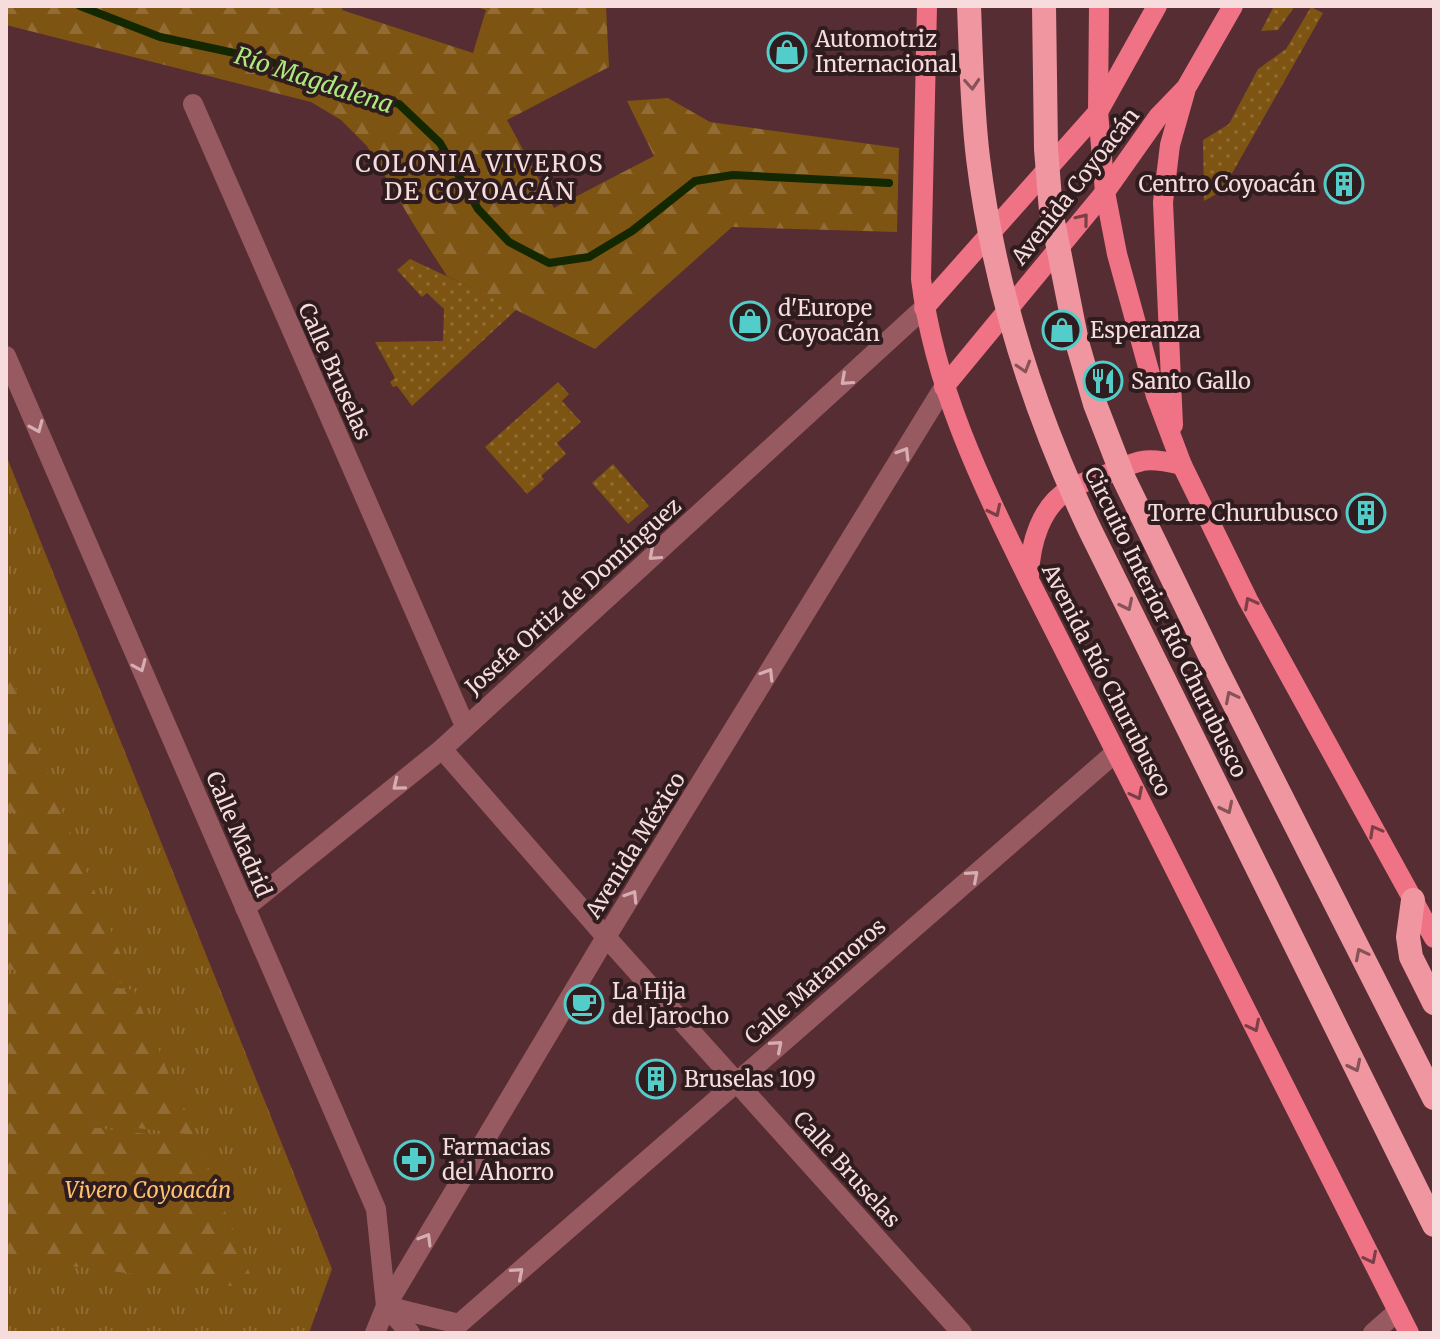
<svg xmlns="http://www.w3.org/2000/svg" width="1440" height="1339" viewBox="0 0 1440 1339" font-family="Merriweather,serif">
	<style>
		.grass { fill: url(#grass-tufts) }
		.forest { fill: url(#forest-firs) }
		.garden { fill: url(#garden-dots) }
		.lines { fill: none; stroke-linecap: round; stroke-linejoin: round }
		.stream { stroke: #132800; stroke-width: 8 }
		.minor { stroke: #985a61; stroke-width: 20 }
		.major { stroke: #ef7385; stroke-width: 20 }
		.highway { stroke: #f096a0; stroke-width: 24 }
		.oneway { stroke: #865358 }
		.oneway2 { stroke: #7c3f47 }
		.oneway3 { stroke: #d6aeb2 }
		.labels { text-anchor: middle; dominant-baseline: central; stroke-width: 8; stroke-linejoin: round; paint-order: stroke }
		.poi-label { font-size: 22px; fill: #f7dcdd; stroke: #2f1c1e; text-anchor: start }
		.street-label { font-size: 22px; fill: #f7dcdd; stroke: #2f1c1e }
		.park-label { font-size: 22px; font-style: italic; fill: #fec170; stroke: #2f1c1e }
		.water-label { font-size: 24px; font-style: italic; fill: #adea7e; stroke: #2f1c1e }
		.neighbourhood-label { font-size: 24px; letter-spacing: 2px; fill: #f7dcdd; stroke: #2f1c1e }
	</style>
	<defs>
		<pattern id="grass-tufts" width="24" height="20" patternUnits="userSpaceOnUse" patternTransform="scale(2)"><rect width="24" height="20" fill="#7e5413"/><path d="M3 7l-1-3M5 7V3M7 7l1-3M15 17l-1-3M17 17v-4M19 17l1-3" fill="none" stroke="#916c35"/></pattern>
		<pattern id="forest-firs" width="22" height="20" patternUnits="userSpaceOnUse" patternTransform="scale(2)"><rect width="22" height="20" fill="#7e5413"/><path d="M5 1l3.5 6h-7zM16 11l3.5 6h-7z" fill="#916c35"/></pattern>
		<pattern id="garden-dots" width="8" height="8" patternUnits="userSpaceOnUse" patternTransform="scale(2)"><rect width="8" height="8" fill="#7e5413"/><path d="M2 2h.1M6 6h.1" fill="none" stroke="#916c35" stroke-width="1.8" stroke-linecap="round"/></pattern>
	</defs>
	<rect width="100%" height="100%" fill="#562d32"/>
	<path class="grass" d="M6 455 332 1269 309 1333H6Z"/>
	<g class="forest">
		<path d="M6 6H343L342 10 473 53 486 10 474 6H606L609 67 507 120 554 208 654 156 627 101 668 98 710 122 899 148 897 232 732 227 595 349 447 276 414 225 367 146 341 120 311 102 6 25Z"/>
		<path d="M6 663 65 819 6 812Z"/>
		<path d="M6 817 67 824 133 985 6 969Z"/>
		<path d="M6 974 134 990 194 1135 6 1112Z"/>
		<path d="M6 1117 196 1140 256 1289 6 1258Z"/>
	</g>
	<g class="garden">
		<path d="M1274 6H1295L1278 30 1261 31Z"/>
		<path d="M1311 7 1323 13 1222 191 1204 201 1203 140 1229 124 1258 69 1286 49Z"/>
		<path d="M410 259 517 309 412 406 397 386 393 387 390 382 395 378 375 342 443 341 444 309 427 293 422 297 397 270Z"/>
		<path d="M558 382 569 394 562 401 581 422 557 443 566 454 541 476 544 479 527 494 485 447Z"/>
		<path d="M613 464 649 506 628 524 592 483Z"/>
	</g>
	<g class="lines">
		<path class="stream" d="M80 6 160 37 262 59 399 104 440 143 478 209 509 242 549 263 589 257 632 231 695 181 733 175 889 183"/>
		<g class="minor">
			<path d="M193 104 465 726"/>
			<path d="M6 356 376 1209 386 1306 410 1333"/>
			<path d="M442 749 606 937 962 1333"/>
			<path d="M245 908 442 749 924 308"/>
			<path d="M386 1306 459 1324 1116 752"/>
			<path d="M375 1333 386 1306 606 937 944 387"/>
			<path d="M1373 1333 1398 1311"/>
		</g>
		<g class="major">
			<path d="M927 6 921 279C934 387 982 484 1029 580L1409 1333"/>
			<path d="M1099 6 1098 112 1105 192 1117 254 1156 396 1182 465 1248 600 1434 938"/>
			<path d="M924 308 1098 112 1157 6"/>
			<path d="M944 387 1105 192 1158 117 1186 88 1233 6"/>
			<path d="M1173 425 1163 202 1170 145 1185 92"/>
			<path d="M1029 576C1030 545 1040 506 1070 489 1080 483 1093 479 1105 475 1141 460 1143 456 1182 465"/>
		</g>
		<g class="highway">
			<path d="M969 6C971 57 972 108 978 158 994 288 1034 412 1090 530L1434 1225"/>
			<path d="M1044 6 1046 149 1051 211 1077 342 1095 404 1124 479 1215 666 1434 1098"/>
			<path d="M1413 900 1408 937 1411 957 1434 1003"/>
		</g>
	</g>
	<defs><path id="oneway-chevron" d="M-2-3.5L2.5 0L-2 3.5" fill="none" stroke-width="1.6" stroke-linecap="round" stroke-linejoin="round" transform="scale(2)"/></defs>
	<g class="oneway">
		<use href="#oneway-chevron" transform="translate(972 84) rotate(86)"/>
		<use href="#oneway-chevron" transform="translate(1024 367) rotate(73)"/>
		<use href="#oneway-chevron" transform="translate(1127 605) rotate(64)"/>
		<use href="#oneway-chevron" transform="translate(1231 697) rotate(-117)"/>
		<use href="#oneway-chevron" transform="translate(1227 808) rotate(64)"/>
		<use href="#oneway-chevron" transform="translate(1361 954) rotate(-117)"/>
		<use href="#oneway-chevron" transform="translate(1355 1066) rotate(64)"/>
	</g>
	<g class="oneway2">
		<use href="#oneway-chevron" transform="translate(1083 219) rotate(-51)"/>
		<use href="#oneway-chevron" transform="translate(995 511) rotate(64)"/>
		<use href="#oneway-chevron" transform="translate(1250 603) rotate(-118)"/>
		<use href="#oneway-chevron" transform="translate(1137 794) rotate(63)"/>
		<use href="#oneway-chevron" transform="translate(1375 831) rotate(-119)"/>
		<use href="#oneway-chevron" transform="translate(1254 1026) rotate(63)"/>
		<use href="#oneway-chevron" transform="translate(1371 1258) rotate(63)"/>
	</g>
	<g class="oneway3">
		<use href="#oneway-chevron" transform="translate(846 380) rotate(138)"/>
		<use href="#oneway-chevron" transform="translate(37 427) rotate(67)"/>
		<use href="#oneway-chevron" transform="translate(904 453) rotate(-58)"/>
		<use href="#oneway-chevron" transform="translate(654 555) rotate(138)"/>
		<use href="#oneway-chevron" transform="translate(140 666) rotate(67)"/>
		<use href="#oneway-chevron" transform="translate(768 674) rotate(-58)"/>
		<use href="#oneway-chevron" transform="translate(398 785) rotate(141)"/>
		<use href="#oneway-chevron" transform="translate(973 876) rotate(-41)"/>
		<use href="#oneway-chevron" transform="translate(632 896) rotate(-58)"/>
		<use href="#oneway-chevron" transform="translate(777 1046) rotate(-41)"/>
		<use href="#oneway-chevron" transform="translate(426 1239) rotate(-59)"/>
		<use href="#oneway-chevron" transform="translate(518 1273) rotate(-41)"/>
	</g>
	<defs>
		<symbol id="shop-ring" viewBox="-11 -11 22 22"><circle r="9.5" fill="#2f1c1e" stroke="#53cdca" stroke-width="1.5"/><path d="M-5-2.5h2.3a2.7 3.5 0 0 1 5.4 0H5L5.5 6h-11ZM-1.5-2.5h3a1.5 2.3 0 0 0-3 0Z" fill="#53cdca"/></symbol>
		<symbol id="building-ring" viewBox="-11 -11 22 22"><circle r="9.5" fill="#2f1c1e" stroke="#53cdca" stroke-width="1.5"/><path d="M-4-6H4V6H1V3H-1V6H-4ZM-2.5-4.3h1.7v1.8h-1.7ZM.8-4.3h1.7v1.8H.8ZM-2.5-1h1.7V.8h-1.7ZM.8-1h1.7V.8H.8Z" fill="#53cdca"/></symbol>
		<symbol id="restaurant-ring" viewBox="-11 -11 22 22"><circle r="9.5" fill="#2f1c1e" stroke="#53cdca" stroke-width="1.5"/><path d="M-5-6h1v4h1v-4h1v4h1v-4h1v5L-1.5 .5V6h-2V.5L-5-1ZM5-6V6H3V1.5H1.5Q1.5-4 5-6Z" fill="#53cdca"/></symbol>
		<symbol id="cafe-ring" viewBox="-11 -11 22 22"><circle r="9.5" fill="#2f1c1e" stroke="#53cdca" stroke-width="1.5"/><path d="M-5.5-4.5H6V0H3Q3 3.5 0 3.5H-2.5Q-5.5 3.5-5.5 0ZM3-3.2v2h1.7v-2ZM-6 4.5H4V6H-6Z" fill="#53cdca"/></symbol>
		<symbol id="pharmacy-ring" viewBox="-11 -11 22 22"><circle r="9.5" fill="#2f1c1e" stroke="#53cdca" stroke-width="1.5"/><path d="M-2-6h4v4h4v4h-4v4h-4v-4h-4v-4h4Z" fill="#53cdca"/></symbol>
	</defs>
	<g fill-rule="evenodd">
		<use href="#shop-ring" x="765" y="30" width="44" height="44"/>
		<use href="#building-ring" x="1322" y="162" width="44" height="44"/>
		<use href="#shop-ring" x="728" y="299" width="44" height="44"/>
		<use href="#shop-ring" x="1040" y="308" width="44" height="44"/>
		<use href="#restaurant-ring" x="1081" y="359" width="44" height="44"/>
		<use href="#building-ring" x="1344" y="491" width="44" height="44"/>
		<use href="#cafe-ring" x="562" y="982" width="44" height="44"/>
		<use href="#building-ring" x="634" y="1057" width="44" height="44"/>
		<use href="#pharmacy-ring" x="392" y="1138" width="44" height="44"/>
	</g>
	<g class="labels">
		<g class="poi-label">
			<text x="815" y="39">Automotriz<tspan x="815" dy="25">Internacional</tspan></text>
			<text x="1316" y="184" text-anchor="end">Centro Coyoacán</text>
			<text x="778" y="308">d'Europe<tspan x="778" dy="25">Coyoacán</tspan></text>
			<text x="1090" y="330">Esperanza</text>
			<text x="1131" y="381">Santo Gallo</text>
			<text x="1338" y="513" text-anchor="end">Torre Churubusco</text>
			<text x="612" y="991">La Hija<tspan x="612" dy="25">del Jarocho</tspan></text>
			<text x="684" y="1079">Bruselas 109</text>
			<text x="442" y="1147">Farmacias<tspan x="442" dy="25">del Ahorro</tspan></text>
		</g>
		<g class="street-label">
			<text transform="translate(1075 186) rotate(-52)">Avenida Coyoacán</text>
			<text transform="translate(335 371) rotate(66)">Calle Bruselas</text>
			<text transform="translate(573 596) rotate(-42)">Josefa Ortiz de Domínguez</text>
			<text transform="translate(1166 622) rotate(64)">Circuito Interior Río Churubusco</text>
			<text transform="translate(1107 680) rotate(63)">Avenida Río Churubusco</text>
			<text transform="translate(239 834) rotate(67)">Calle Madrid</text>
			<text transform="translate(635 845) rotate(-58)">Avenida México</text>
			<text transform="translate(815 981) rotate(-41)">Calle Matamoros</text>
			<text transform="translate(847 1169) rotate(48)">Calle Bruselas</text>
		</g>
		<g class="park-label">
			<text x="148" y="1190">Vivero Coyoacán</text>
		</g>
		<g class="water-label">
			<text transform="translate(314 80) rotate(18)">Río Magdalena</text>
		</g>
		<g class="neighbourhood-label">
			<text x="480" y="163">COLONIA VIVEROS<tspan x="480" dy="28">DE COYOACÁN</tspan></text>
		</g>
	</g>
	<rect width="1440" height="1339" fill="none" stroke="#f7dcdd" stroke-width="16"/>
</svg>
